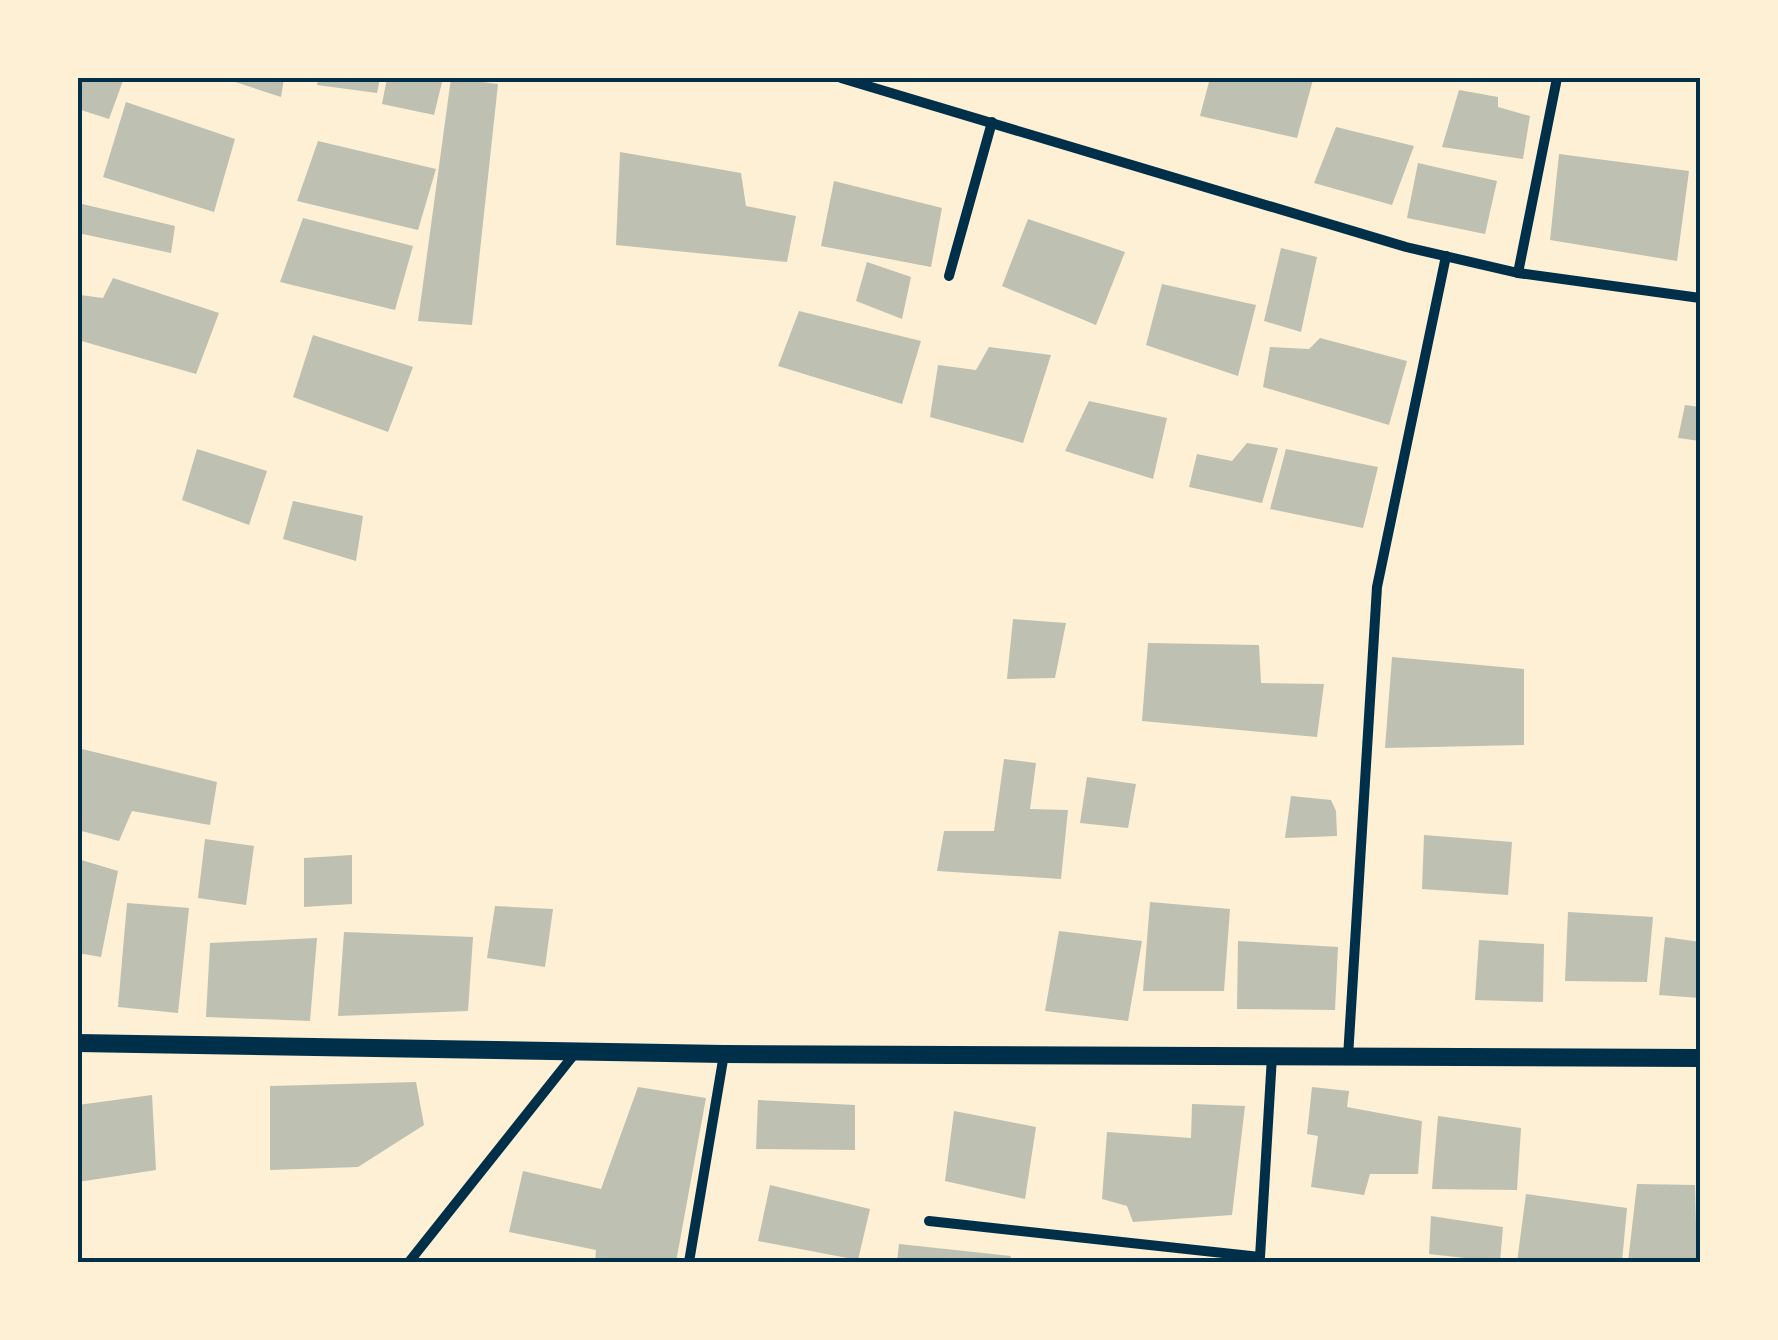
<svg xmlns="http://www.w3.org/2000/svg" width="1778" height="1340" viewBox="0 0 1778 1340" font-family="'Sofia Sans Condensed',sans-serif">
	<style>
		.building { fill: #bec0b2 }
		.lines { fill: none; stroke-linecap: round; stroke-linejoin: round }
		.minor { stroke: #003049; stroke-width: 10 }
		.tertiary { stroke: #003049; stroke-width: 18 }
		.neatline { fill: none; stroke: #003049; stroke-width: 4 }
	</style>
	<rect width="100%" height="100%" fill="#fdf0d5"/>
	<g class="building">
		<path d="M78 78H124L109 119 78 109Z"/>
		<path d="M223 78H284L281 97Z"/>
		<path d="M318 78H380L377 93 317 85Z"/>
		<path d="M387 78H443L434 115 382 104Z"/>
		<path d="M451 78 498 84 472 325 418 321Z"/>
		<path d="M1210 78 1313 80 1297 138 1200 116Z"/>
		<path d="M1459 90 1498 97V107L1530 116 1523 159 1442 147Z"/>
		<path d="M126 102 235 139 214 212 103 177Z"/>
		<path d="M1336 127 1414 146 1392 205 1314 183Z"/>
		<path d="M318 141 436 169 418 230 297 201Z"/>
		<path d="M620 152 741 173 746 206 796 216 787 262 616 245Z"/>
		<path d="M1559 154 1689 171 1677 261 1550 240Z"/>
		<path d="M1418 163 1497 181 1485 234 1407 218Z"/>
		<path d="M834 181 942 208 931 267 821 246Z"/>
		<path d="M78 203 175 226 171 253 78 233Z"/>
		<path d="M303 218 413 246 395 310 280 282Z"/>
		<path d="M1028 219 1125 252 1096 325 1002 286Z"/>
		<path d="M1281 248 1317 257 1301 332 1264 321Z"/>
		<path d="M867 262 911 277 902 319 856 301Z"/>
		<path d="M113 278 219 313 196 374 78 340V299L80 295 103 298Z"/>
		<path d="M1162 284 1256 305 1238 376 1146 345Z"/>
		<path d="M799 311 921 341 902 404 778 366Z"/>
		<path d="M313 335 413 367 388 432 293 397Z"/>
		<path d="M1320 338 1407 361 1389 425 1263 387 1270 347 1309 349Z"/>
		<path d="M989 347 1051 355 1023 443 930 417 938 365 976 370Z"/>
		<path d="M1089 401 1167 418 1153 479 1065 451Z"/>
		<path d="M1685 405 1700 407V441L1678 438Z"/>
		<path d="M1247 443 1278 448 1262 503 1189 487 1197 454 1232 461Z"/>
		<path d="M197 449 267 471 249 525 182 500Z"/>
		<path d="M1286 449 1378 467 1363 528 1270 509Z"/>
		<path d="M293 501 363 516 356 561 283 539Z"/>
		<path d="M1013 619 1066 623 1055 678 1007 679Z"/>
		<path d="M1148 643 1259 645 1261 683 1324 684 1317 737 1142 721Z"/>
		<path d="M1392 657 1524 669V745L1385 748Z"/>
		<path d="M78 748 217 782 210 825 132 811 119 841 78 830Z"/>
		<path d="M1004 759 1036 763 1030 809 1068 810 1061 879 937 871 944 831H994Z"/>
		<path d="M1087 777 1136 784 1128 828 1080 823Z"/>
		<path d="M1291 796 1331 800 1336 811 1337 836 1285 838Z"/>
		<path d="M1424 835 1512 842 1508 895 1422 889Z"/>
		<path d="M205 839 254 846 246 905 198 898Z"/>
		<path d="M352 855V904L304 907V858Z"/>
		<path d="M78 859 118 871 101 957 78 953Z"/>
		<path d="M1150 902 1230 909 1224 991H1143Z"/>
		<path d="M127 903 189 908 178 1013 118 1007Z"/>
		<path d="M495 906 553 909 545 967 487 958Z"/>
		<path d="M1568 912 1653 917 1647 982 1565 981Z"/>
		<path d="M1059 931 1142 941 1128 1021 1045 1011Z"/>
		<path d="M344 932 473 937 468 1011 338 1016Z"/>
		<path d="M1665 937 1700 942V998L1659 995Z"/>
		<path d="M317 938 310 1021 206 1017 210 943Z"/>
		<path d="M1479 940 1544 944 1543 1002 1475 1000Z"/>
		<path d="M1238 941 1338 947 1335 1010 1237 1009Z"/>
		<path d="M416 1082 424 1125 358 1167 270 1170V1086Z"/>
		<path d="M638 1087 706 1098 676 1262H595L596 1250 509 1232 523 1171 601 1189Z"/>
		<path d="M1312 1087 1349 1091 1347 1107 1422 1121 1418 1174H1370L1364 1195 1311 1187 1318 1136 1307 1134Z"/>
		<path d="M152 1095 156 1170 78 1182V1105Z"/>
		<path d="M758 1100 855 1105V1150L756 1149Z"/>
		<path d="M1192 1104 1245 1106 1232 1215 1133 1222 1127 1206 1102 1199 1107 1132 1191 1138Z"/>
		<path d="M954 1111 1036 1127 1025 1199 945 1181Z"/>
		<path d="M1438 1116 1521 1128 1517 1190 1432 1189Z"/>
		<path d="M1637 1184 1695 1185 1696 1225H1700V1262H1628Z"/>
		<path d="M770 1185 870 1209 858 1260 758 1241Z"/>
		<path d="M1526 1194 1627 1208 1622 1262H1517Z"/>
		<path d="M1431 1216 1503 1227 1500 1262 1429 1254Z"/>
		<path d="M899 1244 1011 1256 1009 1262H897Z"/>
	</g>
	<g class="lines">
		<g class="minor">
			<path d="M841 78 1406 247 1518 273 1700 298"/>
			<path d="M1518 273 1557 78"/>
			<path d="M949 276 992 122"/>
			<path d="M1348 1057 1377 587 1446 256"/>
			<path d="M929 1221 1260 1257 1272 1056"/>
			<path d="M409 1262 576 1052"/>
			<path d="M689 1262 724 1054"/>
		</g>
		<path class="tertiary" d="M78 1043 724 1054 1700 1058"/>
	</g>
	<rect width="1778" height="1340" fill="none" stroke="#fdf0d5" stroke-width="160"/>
	<rect x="80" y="80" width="1618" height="1180" class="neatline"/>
</svg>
